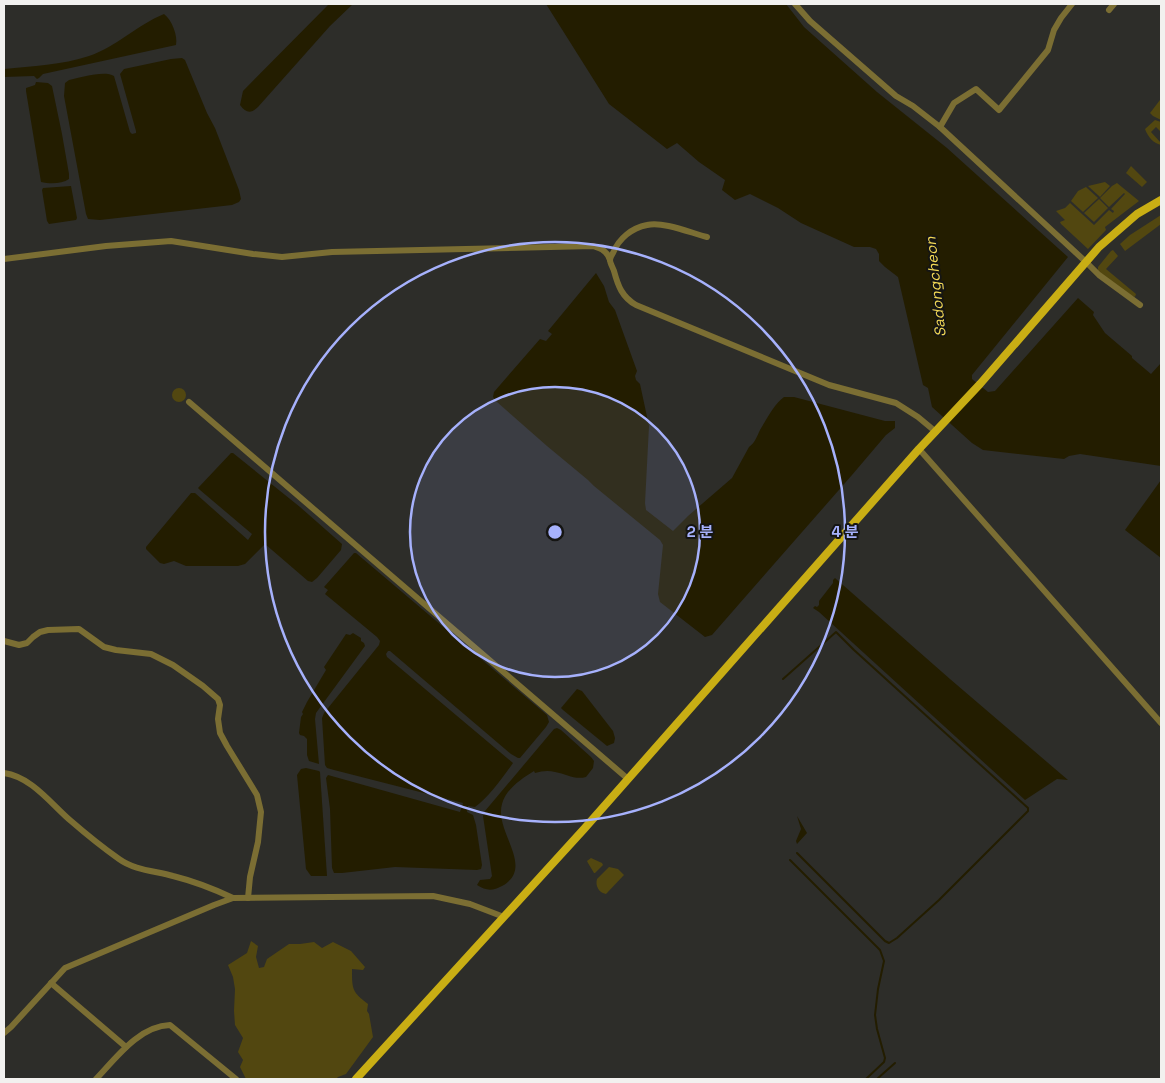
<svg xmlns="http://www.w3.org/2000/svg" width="1165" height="1083" viewBox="0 0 1165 1083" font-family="'Space Grotesk','Noto Sans KR',sans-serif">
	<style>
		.green { fill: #524710 }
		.water { fill: #231d00 }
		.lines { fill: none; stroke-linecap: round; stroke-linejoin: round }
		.stream { stroke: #231d00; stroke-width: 2 }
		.minor { stroke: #7b6e33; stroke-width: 6 }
		.major { stroke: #c9ae14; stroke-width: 8 }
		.ring { fill: none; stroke: #a6b1fc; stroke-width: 2.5 }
		.labels { text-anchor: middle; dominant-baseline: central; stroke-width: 4; stroke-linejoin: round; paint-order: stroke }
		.water-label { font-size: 15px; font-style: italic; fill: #f2d856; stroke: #151513 }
		.centre { fill: #a6b1fc; stroke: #151513; stroke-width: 2.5 }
		.ring-label { font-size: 15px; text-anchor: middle; font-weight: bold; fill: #a6b1fc; stroke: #151513; stroke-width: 4; stroke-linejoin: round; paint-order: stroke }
	</style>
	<rect width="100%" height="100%" fill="#2d2d29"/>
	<g class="green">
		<path d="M1160 100 1161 101V120L1153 116 1150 113Z"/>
		<path d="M1155 120 1161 122V132L1156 127 1151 132 1161 143V145C1153 143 1148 137 1145 129Z"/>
		<path d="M1131 166 1147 182 1142 187 1126 173Z"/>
		<path d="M1105 182 1110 186 1100 197 1088 186Z"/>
		<path d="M1117 183 1139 201 1105 227 1106 230 1088 249 1061 224 1060 222 1065 220 1056 211 1065 208 1070 203 1094 225 1109 210 1113 213 1114 211 1111 209 1125 194 1124 193 1109 207 1100 198 1112 186Z"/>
		<path d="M1086 187 1098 198 1083 212 1071 201 1078 191Z"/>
		<path d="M1099 199 1108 208 1094 222 1084 213Z"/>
		<path d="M1161 215V224L1125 251 1120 244 1130 235Z"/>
		<path d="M1113 250 1118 256 1106 269 1136 294 1135 297 1128 294 1098 271V267L1111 251Z"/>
		<circle cx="179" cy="395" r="7"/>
		<path d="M591 858 602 863 603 865 595 873H594L588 863 587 861Z"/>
		<path d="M609 867 618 869 624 875 606 894C599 893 595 886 597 879Z"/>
		<path d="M251 941 258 946 256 957 259 968 264 967 267 959 289 944H300L314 942 322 948 333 942 351 951 365 967 363 970 352 969C352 989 352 992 368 1004L367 1011 369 1014 373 1037 346 1074 338 1077 336 1079H246L240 1067 243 1060 238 1052 243 1038 235 1025 234 1011 235 989 233 977 228 965 247 953Z"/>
	</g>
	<g class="water">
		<path d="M329 4H353L330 26 258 107C251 114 246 113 240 105L243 91Z"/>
		<path d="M546 4H786L804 27 877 92 947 148 1068 257 972 375V379L988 392 995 391 1078 298 1094 312 1093 315 1105 333 1132 356V358L1151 374 1161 363V466L1080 454 1069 456 1064 459 983 450 972 443 932 407 928 388 923 385 898 277 885 267 879 261V254L876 249 870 247H854L801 223 778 208 750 194 735 200 722 190 725 180 699 162 677 143 667 149 609 104Z"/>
		<path d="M164 14C172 20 178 36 176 45L43 74 39 78 37 79 34 76 4 77V69C32 66 62 65 89 56 116 47 137 25 164 14Z"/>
		<path d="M182 58 185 60 207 113 215 128 239 190 241 199 239 202 232 205 100 220 88 219 86 214 64 96 65 83 69 80C80 78 104 70 114 76L130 132 132 134 136 133V131L120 74 124 69 171 59Z"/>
		<path d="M36 82 48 83 52 86 62 134 69 174V179C62 184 50 184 41 182L26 91V88L35 85Z"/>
		<path d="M71 186 77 218 76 220 49 224 47 221 42 190 43 188Z"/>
		<path d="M596 273 604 286 609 302 615 310 637 371 635 376 636 380 640 384 649 426 645 503 646 510 673 531 688 516 732 478 749 447C755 443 757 436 760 430 766 420 775 403 784 397H794L885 421H895V428L886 435 852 475 712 635 705 637 660 602 658 594 663 545 660 540 594 486 588 480 547 446 497 402 493 397 494 392 540 339 546 341 552 334 548 331Z"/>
		<path d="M231 453H233L300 507 342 544 341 550 317 578 312 582 308 581 265 544 245 564 238 566H186L174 561 164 564 160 563 146 549V547L191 493H195L248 540 252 534 200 490 198 488Z"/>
		<path d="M1161 480V558L1125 530Z"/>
		<path d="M354 553H356L547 715 549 722 546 727 520 758H518L511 754 390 651H388L386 654 387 657 513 763C503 777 488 798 475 807L468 806 467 812 473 815 476 825 482 865 481 869 477 870 395 867 342 873H334L332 868 330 809 326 778 328 775 460 812 463 803 334 770 327 768 325 765 322 718 324 713 379 645 380 641 377 637 325 594 328 590 324 587Z"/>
		<path d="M835 578 950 679 1068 780 1057 779 1025 800 819 612 813 608 815 606 817 607 819 605V601L833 583V580Z"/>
		<path d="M353 633 361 638V641L364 643 365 646 316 713 315 719 319 764 309 761 307 755V739L304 736 300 735 299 733 301 717 303 714 302 712 307 702 326 670 324 667 346 634 350 635Z"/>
		<path d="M577 689 582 691 613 731 615 738 614 743 607 746 563 710 561 708Z"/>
		<path d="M557 728 561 730 591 757 594 761 593 768 586 777C575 780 566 774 555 772 548 770 542 771 535 773L534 771C521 779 506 789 502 804 494 832 536 867 502 886 493 891 486 891 477 885L480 880 490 879 492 876 483 816 485 811 554 729Z"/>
		<path d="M306 768 319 771 320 772 327 876H311L306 869 297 775 301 769Z"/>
		<path d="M797 816 807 833 797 844 796 841 801 829Z"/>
	</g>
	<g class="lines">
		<g class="stream">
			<path d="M783 679 836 632 854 650 1028 808V811L939 900 897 938 889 943 885 941 797 853"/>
			<path d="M790 860 880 950 884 961 878 989 875 1015 877 1029 885 1058 884 1062 866 1079"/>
			<path d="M877 1079 895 1063"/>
		</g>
		<g class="minor">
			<path d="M795 4 810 21 896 96 913 106 940 127 1086 262 1099 275 1140 305"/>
			<path d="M1109 10 1114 4"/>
			<path d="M940 127 954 103 976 89 999 110 1048 50 1054 30 1061 18 1072 4"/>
			<path d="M707 237C691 233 663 221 647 225 632 228 619 238 613 253 612 255 610 257 610 260 610 263 613 268 614 271 618 286 622 297 636 305L829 385 896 403 918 417 936 432"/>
			<path d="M4 259 106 246 171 241 253 254 282 257 332 252 593 246C602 249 607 251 610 260"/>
			<path d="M189 402 628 779"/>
			<path d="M919 449 1161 723"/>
			<path d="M4 641 19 645 27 643 33 637 40 632 48 630 79 629 104 647 116 650 151 654 173 665 203 686 218 699 220 705 218 719 220 733 227 746 257 795 261 812 258 842 250 877 248 898"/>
			<path d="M4 773C32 777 51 804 71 821 86 834 102 847 119 859 134 870 155 871 173 876 193 881 214 889 233 898"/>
			<path d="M51 983 126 1047"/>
			<path d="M4 1033 11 1027 65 968 214 905 233 898 433 896 470 904 504 917"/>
			<path d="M96 1079C116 1058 139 1026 170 1025L236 1079"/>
		</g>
		<path class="major" d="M356 1079 584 829 919 449 980 384 1099 247 1137 214 1161 200"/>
	</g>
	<circle cx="555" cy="532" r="145" fill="#a6b1fc" fill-opacity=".12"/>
	<g class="ring">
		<circle cx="555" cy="532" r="145"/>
		<circle cx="555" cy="532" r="290"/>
	</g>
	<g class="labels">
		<g class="water-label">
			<text transform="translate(935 287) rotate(-96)">Sadongcheon</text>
		</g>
	</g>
	<circle cx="555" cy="532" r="8" class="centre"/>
	<g class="ring-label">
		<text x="700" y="537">2 분</text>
		<text x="845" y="537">4 분</text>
	</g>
	<rect width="1165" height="1083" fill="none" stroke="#f2f1ef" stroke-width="10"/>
</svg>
